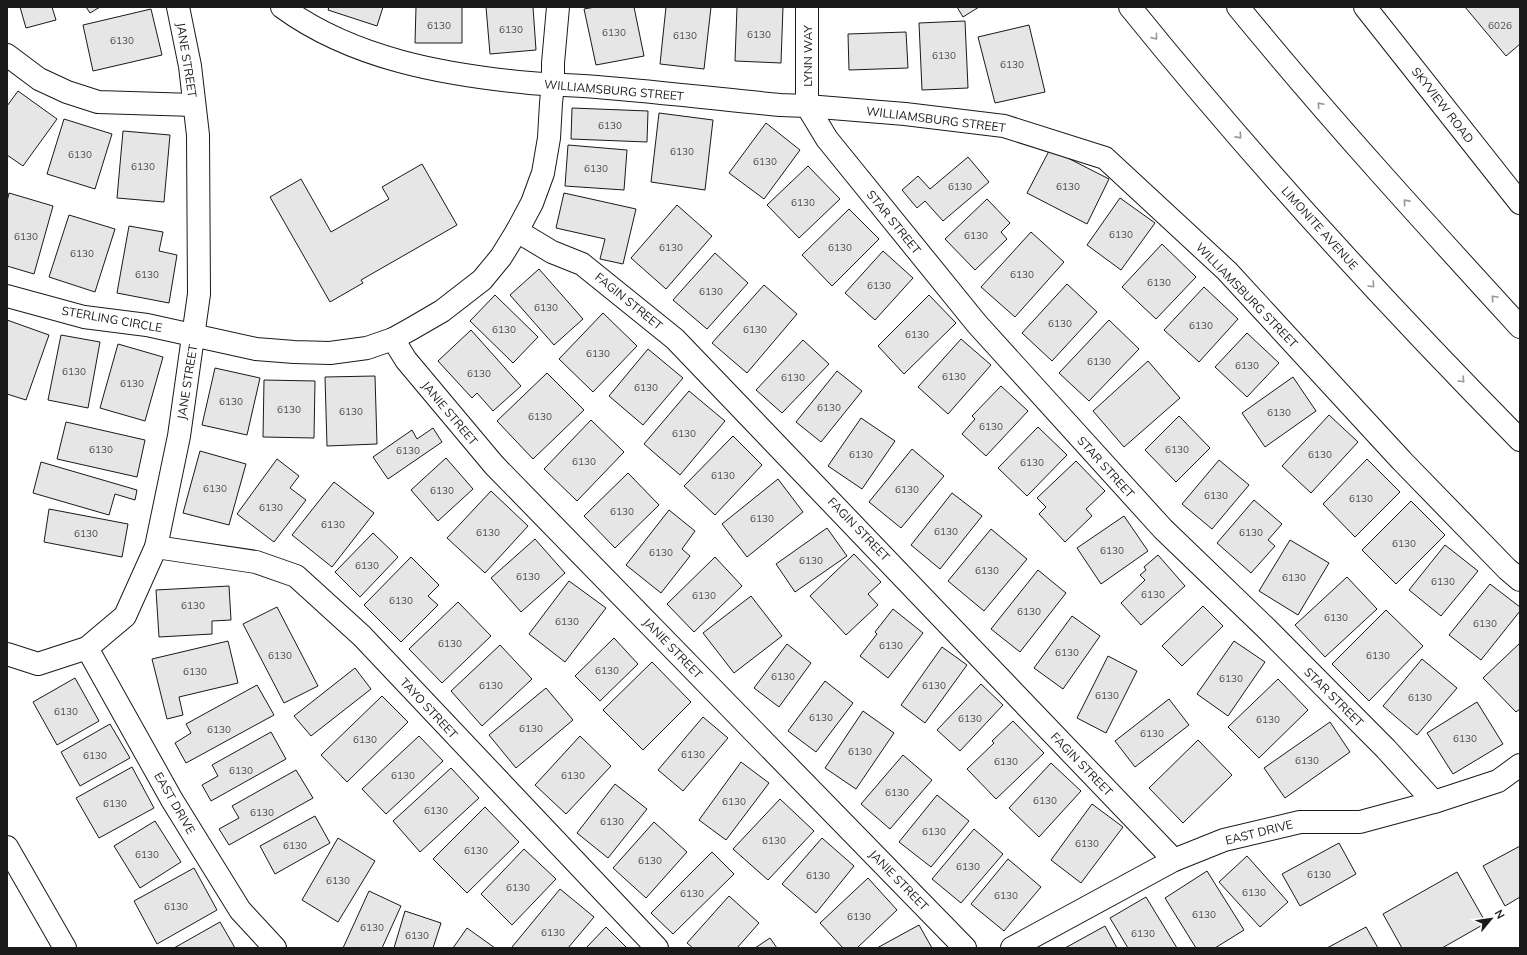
<svg xmlns="http://www.w3.org/2000/svg" width="1527" height="955" viewBox="0 0 1527 955" font-family="Mulish,sans-serif">
	<style>
		.building { fill: #e6e6e6; stroke: #1a1a1a }
		.lines { fill: none; stroke-linecap: round; stroke-linejoin: round }
		.street-casing { stroke: #1a1a1a; stroke-width: 24 }
		.primary-casing { stroke: #1a1a1a; stroke-width: 24 }
		.street { stroke: #fff; stroke-width: 22 }
		.primary { stroke: #fff; stroke-width: 22 }
		.oneway { stroke: #989898 }
		.labels { text-anchor: middle; dominant-baseline: central; stroke-width: 3; stroke-linejoin: round; paint-order: stroke }
		.number-label { font-size: 10px; fill: #4d4d4d }
		.street-label { font-size: 12px; fill: #1a1a1a; stroke: #fff }
	</style>
	<rect width="100%" height="100%" fill="#fff"/>
	<g class="building">
		<path d="M20 7H52L56 20 26 28Z"/>
		<path d="M86 7H100L90 13Z"/>
		<path d="M329 7H383L377 26 328 10Z"/>
		<path d="M416 7H462V43H415Z"/>
		<path d="M486 7H533L536 50 490 54Z"/>
		<path d="M595 7H634L644 56 596 65 584 9Z"/>
		<path d="M666 7H711L704 69 660 64Z"/>
		<path d="M737 7H783L781 63 735 61Z"/>
		<path d="M957 7H979L963 17Z"/>
		<path d="M1465 7H1520V44L1506 56Z"/>
		<path d="M151 9 162 55 93 71 83 25Z"/>
		<path d="M965 21 968 88 922 90 919 23Z"/>
		<path d="M1029 25 1045 92 995 103 978 37Z"/>
		<path d="M906 32 908 68 849 70 848 34Z"/>
		<path d="M18 91 57 119 23 166 7 155V106Z"/>
		<path d="M572 108 648 111 647 142 571 139Z"/>
		<path d="M659 113 713 120 705 190 651 182Z"/>
		<path d="M64 119 112 134 95 189 47 174Z"/>
		<path d="M766 123 800 150 764 199 729 173Z"/>
		<path d="M123 131 170 135 164 202 117 198Z"/>
		<path d="M568 145 627 150 624 190 565 186Z"/>
		<path d="M1050 149 1109 179 1087 224 1027 193Z"/>
		<path d="M968 157 989 182 943 221 925 201 917 208 902 190 918 176 930 189Z"/>
		<path d="M422 164 457 225 361 280 363 283 330 302 270 197 301 179 331 232 389 199 382 187Z"/>
		<path d="M808 166 840 199 799 238 767 205Z"/>
		<path d="M9 193 53 206 34 274 7 266V202Z"/>
		<path d="M564 193 636 209 623 264 600 259 605 239 556 228Z"/>
		<path d="M1120 198 1155 223 1121 270 1087 245Z"/>
		<path d="M987 199 1010 223 1001 232 1007 239 975 270 945 239Z"/>
		<path d="M677 205 712 236 666 289 631 258Z"/>
		<path d="M849 209 879 239 832 286 802 255Z"/>
		<path d="M69 215 115 229 95 292 49 277Z"/>
		<path d="M129 226 163 232 159 251 177 255 169 303 117 293Z"/>
		<path d="M1031 232 1064 262 1015 317 981 287Z"/>
		<path d="M1162 244 1196 277 1156 319 1122 287Z"/>
		<path d="M883 251 913 278 875 320 845 293Z"/>
		<path d="M715 253 748 283 707 329 673 300Z"/>
		<path d="M539 269 583 319 554 345 510 295Z"/>
		<path d="M1067 284 1097 312 1052 361 1022 333Z"/>
		<path d="M764 285 797 314 747 373 712 343Z"/>
		<path d="M1204 287 1238 319 1199 362 1164 330Z"/>
		<path d="M495 295 538 337 513 363 470 321Z"/>
		<path d="M929 295 956 323 904 374 878 346Z"/>
		<path d="M603 313 637 346 593 392 559 359Z"/>
		<path d="M7 320 49 335 26 400 7 394Z"/>
		<path d="M1109 320 1139 349 1089 401 1059 373Z"/>
		<path d="M471 330 521 386 493 411 477 393 472 398 438 361Z"/>
		<path d="M1247 333 1279 363 1247 397 1215 367Z"/>
		<path d="M61 335 100 342 88 408 48 400Z"/>
		<path d="M961 339 991 365 948 414 918 387Z"/>
		<path d="M803 340 829 364 782 413 756 390Z"/>
		<path d="M118 344 163 357 145 421 100 408Z"/>
		<path d="M648 349 683 378 643 425 609 396Z"/>
		<path d="M1148 361 1180 398 1124 447 1093 411Z"/>
		<path d="M215 368 260 378 247 435 202 425Z"/>
		<path d="M837 371 862 391 821 442 796 422Z"/>
		<path d="M547 373 584 410 533 459 497 421Z"/>
		<path d="M375 376 377 444 327 446 325 377Z"/>
		<path d="M1293 377 1316 411 1265 447 1242 413Z"/>
		<path d="M264 380 315 381 314 438 263 437Z"/>
		<path d="M1001 386 1028 411 986 456 962 434 975 419 972 416Z"/>
		<path d="M689 391 725 421 680 475 644 444Z"/>
		<path d="M1329 415 1358 442 1311 493 1282 466Z"/>
		<path d="M1179 416 1210 448 1176 482 1145 450Z"/>
		<path d="M861 418 895 441 862 489 828 466Z"/>
		<path d="M591 420 624 452 577 501 544 469Z"/>
		<path d="M66 422 145 440 137 477 57 459Z"/>
		<path d="M1038 427 1067 455 1027 496 998 468Z"/>
		<path d="M433 428 442 442 388 479 373 457 412 430 417 439Z"/>
		<path d="M733 436 762 465 715 515 684 486Z"/>
		<path d="M912 449 944 476 901 528 869 502Z"/>
		<path d="M200 451 246 464 229 525 183 513Z"/>
		<path d="M446 458 473 489 438 521 411 490Z"/>
		<path d="M277 459 299 476 290 488 306 500 274 542 237 514Z"/>
		<path d="M1367 459 1400 492 1355 537 1323 504Z"/>
		<path d="M1219 460 1249 485 1212 529 1182 504Z"/>
		<path d="M1076 461 1105 491 1086 509 1092 516 1065 542 1039 514 1046 507 1037 498Z"/>
		<path d="M41 462 137 490 135 500 115 494 109 515 33 493Z"/>
		<path d="M628 473 659 505 615 548 584 516Z"/>
		<path d="M778 479 803 512 747 557 722 524Z"/>
		<path d="M334 482 374 513 332 567 292 535Z"/>
		<path d="M491 491 528 526 485 573 447 538Z"/>
		<path d="M952 493 982 516 940 569 911 545Z"/>
		<path d="M1254 500 1282 524 1268 540 1275 546 1251 573 1217 543Z"/>
		<path d="M1411 501 1445 535 1396 584 1362 550Z"/>
		<path d="M49 509 128 524 122 557 44 542Z"/>
		<path d="M669 510 695 531 682 549 690 556 661 593 626 565Z"/>
		<path d="M1124 516 1148 551 1101 584 1077 548Z"/>
		<path d="M827 528 847 556 795 592 776 564Z"/>
		<path d="M991 529 1027 559 984 611 948 581Z"/>
		<path d="M373 533 398 557 360 597 335 572Z"/>
		<path d="M535 539 565 573 521 612 491 578Z"/>
		<path d="M1290 540 1329 563 1298 615 1259 591Z"/>
		<path d="M1445 545 1478 571 1441 616 1409 590Z"/>
		<path d="M854 554 881 582 868 594 878 605 846 635 810 596Z"/>
		<path d="M1158 555 1185 586 1141 625 1121 603 1145 580 1140 575 1146 570 1144 567Z"/>
		<path d="M411 557 439 585 428 596 438 605 401 642 364 605Z"/>
		<path d="M715 557 742 586 694 632 667 604Z"/>
		<path d="M1038 570 1066 593 1020 652 991 629Z"/>
		<path d="M1347 577 1377 609 1325 657 1295 625Z"/>
		<path d="M569 581 606 608 565 662 529 634Z"/>
		<path d="M1490 584 1520 607V611L1481 660 1449 635Z"/>
		<path d="M229 586 231 620 212 621V634L159 637 156 590Z"/>
		<path d="M751 596 782 636 734 673 703 633Z"/>
		<path d="M458 602 491 636 442 683 409 649Z"/>
		<path d="M1203 606 1223 626 1182 666 1162 646Z"/>
		<path d="M277 607 318 686 284 703 243 624Z"/>
		<path d="M893 609 923 633 888 678 860 656 877 634 875 632Z"/>
		<path d="M1386 610 1423 646 1369 701 1332 664Z"/>
		<path d="M1072 616 1100 636 1063 689 1034 668Z"/>
		<path d="M614 638 638 664 600 701 575 676Z"/>
		<path d="M228 641 238 683 179 697 183 715 167 719 152 659Z"/>
		<path d="M1234 641 1265 662 1228 716 1197 694Z"/>
		<path d="M1520 643V709L1516 712 1483 678Z"/>
		<path d="M787 644 811 663 779 707 754 688Z"/>
		<path d="M500 645 532 679 482 726 451 691Z"/>
		<path d="M942 647 967 665 925 723 901 705Z"/>
		<path d="M1108 656 1137 671 1106 733 1077 718Z"/>
		<path d="M1422 659 1457 688 1417 735 1383 706Z"/>
		<path d="M652 662 691 702 643 750 603 710Z"/>
		<path d="M355 668 371 689 311 736 294 716Z"/>
		<path d="M75 678 99 721 57 745 33 702Z"/>
		<path d="M1278 679 1308 710 1259 758 1228 727Z"/>
		<path d="M825 681 853 703 816 752 788 731Z"/>
		<path d="M981 684 1003 705 960 751 937 730Z"/>
		<path d="M257 685 274 715 186 763 175 743 191 733 186 724Z"/>
		<path d="M546 688 573 720 516 768 489 735Z"/>
		<path d="M382 696 408 722 347 782 321 755Z"/>
		<path d="M1169 699 1189 725 1135 767 1115 741Z"/>
		<path d="M1477 702 1503 744 1453 774 1427 733Z"/>
		<path d="M863 711 894 733 856 789 825 768Z"/>
		<path d="M703 717 728 738 683 791 658 770Z"/>
		<path d="M1013 721 1044 753 996 799 967 769 994 743 992 741Z"/>
		<path d="M1330 722 1350 752 1285 798 1264 768Z"/>
		<path d="M110 724 130 758 80 786 61 752Z"/>
		<path d="M271 732 286 759 211 801 202 785 218 776 212 765Z"/>
		<path d="M419 736 443 761 386 814 362 789Z"/>
		<path d="M580 736 611 766 566 814 535 785Z"/>
		<path d="M1198 740 1232 775 1183 823 1149 788Z"/>
		<path d="M903 755 932 780 890 829 861 804Z"/>
		<path d="M741 762 769 783 726 840 699 820Z"/>
		<path d="M1051 763 1081 791 1039 837 1009 808Z"/>
		<path d="M132 767 154 808 99 838 76 798Z"/>
		<path d="M451 768 479 798 420 852 393 821Z"/>
		<path d="M296 770 313 798 229 845 219 829 239 818 232 806Z"/>
		<path d="M615 784 647 809 608 858 577 833Z"/>
		<path d="M937 795 969 821 931 867 899 842Z"/>
		<path d="M780 799 814 831 768 880 733 849Z"/>
		<path d="M1092 804 1123 827 1081 883 1051 860Z"/>
		<path d="M485 807 519 842 467 893 433 859Z"/>
		<path d="M315 816 330 843 275 874 260 846Z"/>
		<path d="M155 821 181 862 140 888 114 846Z"/>
		<path d="M654 822 687 852 646 898 613 868Z"/>
		<path d="M974 829 1003 854 961 903 932 879Z"/>
		<path d="M338 838 375 861 338 922 302 900Z"/>
		<path d="M822 838 854 866 816 913 782 884Z"/>
		<path d="M1339 843 1356 874 1300 906 1282 874Z"/>
		<path d="M1520 846V897L1505 906 1483 866Z"/>
		<path d="M524 849 556 879 512 925 481 894Z"/>
		<path d="M712 852 734 874 673 934 651 913Z"/>
		<path d="M1247 856 1288 902 1260 927 1219 882Z"/>
		<path d="M1008 859 1041 887 1004 931 971 904Z"/>
		<path d="M194 868 217 910 157 944 134 901Z"/>
		<path d="M1207 871 1244 930 1215 948H1196L1165 898Z"/>
		<path d="M1457 872 1486 923 1442 948H1402L1383 914Z"/>
		<path d="M868 878 897 910 857 948H843L820 923Z"/>
		<path d="M560 889 594 917 568 948H513L512 947Z"/>
		<path d="M369 891 401 906 382 948H343Z"/>
		<path d="M729 896 759 923 737 948H693L687 943Z"/>
		<path d="M1146 897 1177 948H1128L1110 918Z"/>
		<path d="M405 911 441 923 433 948H394Z"/>
		<path d="M220 922 235 948H174Z"/>
		<path d="M919 925 932 948H877Z"/>
		<path d="M1105 926 1117 948H1065Z"/>
		<path d="M606 927 627 948H586Z"/>
		<path d="M1366 927 1378 948H1327Z"/>
		<path d="M467 928 495 948H453Z"/>
		<path d="M770 938 777 948H755Z"/>
	</g>
	<g class="lines">
		<defs>
			<g id="street">
				<path d="M282 7C353 59 445 75 530 83 552 85 575 85 597 87 658 92 719 99 780 105L807 106 905 114 1004 126 1105 158 1227 271 1402 461 1507 569 1520 580"/>
				<path d="M807 7V106L827 139 977 324 1163 529 1267 629 1386 749 1434 802"/>
				<path d="M1365 7 1520 203"/>
				<path d="M7 55 39 79 67 92 98 102 194 105"/>
				<path d="M517 231 552 252 582 264 675 339 1174 860"/>
				<path d="M7 296 84 317 147 325 256 349 294 352 330 353 367 348 393 339 411 329 442 311 482 280 501 257 517 231 532 203 543 173 549 138 551 103 553 84V63L558 7"/>
				<path d="M393 339 406 360 494 465 965 948"/>
				<path d="M156 547 256 562 296 576 362 636 657 948"/>
				<path d="M87 648 172 800 240 910 275 948"/>
				<path d="M7 654 38 664 87 648 125 616 156 547 179 436 199 294 198 135 190 66 178 7"/>
				<path d="M7 847 65 948"/>
				<path d="M1012 948 1174 860 1224 840 1300 822H1360L1434 802 1498 781 1520 765"/>
			</g>
			<g id="primary">
				<path d="M1130 7C1252 158 1384 302 1520 440"/>
				<path d="M1238 7C1328 117 1424 222 1520 327"/>
			</g>
		</defs>
		<use href="#street" class="street-casing"/>
		<use href="#primary" class="primary-casing"/>
		<use href="#street" class="street"/>
		<use href="#primary" class="primary"/>
	</g>
	<defs><path id="oneway-chevron" d="M-2-3.5L2.5 0L-2 3.5" fill="none" stroke-width="1.6" stroke-linecap="round" stroke-linejoin="round"/></defs>
	<g class="oneway">
		<use href="#oneway-chevron" transform="translate(1155 37) rotate(51)"/>
		<use href="#oneway-chevron" transform="translate(1320 105) rotate(-131)"/>
		<use href="#oneway-chevron" transform="translate(1239 136) rotate(48)"/>
		<use href="#oneway-chevron" transform="translate(1406 202) rotate(-132)"/>
		<use href="#oneway-chevron" transform="translate(1372 285) rotate(46)"/>
		<use href="#oneway-chevron" transform="translate(1494 298) rotate(-133)"/>
		<use href="#oneway-chevron" transform="translate(1462 380) rotate(46)"/>
	</g>
	<g class="labels">
		<g class="number-label">
			<text x="439" y="25">6130</text>
			<text x="1500" y="25">6026</text>
			<text x="511" y="29">6130</text>
			<text x="614" y="32">6130</text>
			<text x="759" y="34">6130</text>
			<text x="685" y="35">6130</text>
			<text x="122" y="40">6130</text>
			<text x="944" y="55">6130</text>
			<text x="1012" y="64">6130</text>
			<text x="610" y="125">6130</text>
			<text x="682" y="151">6130</text>
			<text x="80" y="154">6130</text>
			<text x="765" y="161">6130</text>
			<text x="143" y="166">6130</text>
			<text x="596" y="168">6130</text>
			<text x="960" y="186">6130</text>
			<text x="1068" y="186">6130</text>
			<text x="803" y="202">6130</text>
			<text x="1121" y="234">6130</text>
			<text x="976" y="235">6130</text>
			<text x="26" y="236">6130</text>
			<text x="671" y="247">6130</text>
			<text x="840" y="247">6130</text>
			<text x="82" y="253">6130</text>
			<text x="147" y="274">6130</text>
			<text x="1022" y="274">6130</text>
			<text x="1159" y="282">6130</text>
			<text x="879" y="285">6130</text>
			<text x="711" y="291">6130</text>
			<text x="546" y="307">6130</text>
			<text x="1060" y="323">6130</text>
			<text x="1201" y="325">6130</text>
			<text x="504" y="329">6130</text>
			<text x="755" y="329">6130</text>
			<text x="917" y="334">6130</text>
			<text x="598" y="353">6130</text>
			<text x="1099" y="361">6130</text>
			<text x="1247" y="365">6130</text>
			<text x="74" y="371">6130</text>
			<text x="479" y="373">6130</text>
			<text x="954" y="376">6130</text>
			<text x="793" y="377">6130</text>
			<text x="132" y="383">6130</text>
			<text x="646" y="387">6130</text>
			<text x="231" y="401">6130</text>
			<text x="829" y="407">6130</text>
			<text x="289" y="409">6130</text>
			<text x="351" y="411">6130</text>
			<text x="1279" y="412">6130</text>
			<text x="540" y="416">6130</text>
			<text x="991" y="426">6130</text>
			<text x="684" y="433">6130</text>
			<text x="101" y="449">6130</text>
			<text x="1177" y="449">6130</text>
			<text x="408" y="450">6130</text>
			<text x="861" y="454">6130</text>
			<text x="1320" y="454">6130</text>
			<text x="584" y="461">6130</text>
			<text x="1032" y="462">6130</text>
			<text x="723" y="475">6130</text>
			<text x="215" y="488">6130</text>
			<text x="907" y="489">6130</text>
			<text x="442" y="490">6130</text>
			<text x="1216" y="495">6130</text>
			<text x="1361" y="498">6130</text>
			<text x="271" y="507">6130</text>
			<text x="622" y="511">6130</text>
			<text x="762" y="518">6130</text>
			<text x="333" y="524">6130</text>
			<text x="946" y="531">6130</text>
			<text x="488" y="532">6130</text>
			<text x="1251" y="532">6130</text>
			<text x="86" y="533">6130</text>
			<text x="1404" y="543">6130</text>
			<text x="1112" y="550">6130</text>
			<text x="661" y="552">6130</text>
			<text x="811" y="560">6130</text>
			<text x="367" y="565">6130</text>
			<text x="987" y="570">6130</text>
			<text x="528" y="576">6130</text>
			<text x="1294" y="577">6130</text>
			<text x="1443" y="581">6130</text>
			<text x="1153" y="594">6130</text>
			<text x="704" y="595">6130</text>
			<text x="401" y="600">6130</text>
			<text x="193" y="605">6130</text>
			<text x="1029" y="611">6130</text>
			<text x="1336" y="617">6130</text>
			<text x="567" y="621">6130</text>
			<text x="1485" y="623">6130</text>
			<text x="450" y="643">6130</text>
			<text x="891" y="645">6130</text>
			<text x="1067" y="652">6130</text>
			<text x="280" y="655">6130</text>
			<text x="1378" y="655">6130</text>
			<text x="607" y="670">6130</text>
			<text x="195" y="671">6130</text>
			<text x="783" y="676">6130</text>
			<text x="1231" y="678">6130</text>
			<text x="491" y="685">6130</text>
			<text x="934" y="685">6130</text>
			<text x="1107" y="695">6130</text>
			<text x="1420" y="697">6130</text>
			<text x="66" y="711">6130</text>
			<text x="821" y="717">6130</text>
			<text x="970" y="718">6130</text>
			<text x="1268" y="719">6130</text>
			<text x="531" y="728">6130</text>
			<text x="219" y="729">6130</text>
			<text x="1152" y="733">6130</text>
			<text x="1465" y="738">6130</text>
			<text x="365" y="739">6130</text>
			<text x="860" y="751">6130</text>
			<text x="693" y="754">6130</text>
			<text x="95" y="755">6130</text>
			<text x="1307" y="760">6130</text>
			<text x="1006" y="761">6130</text>
			<text x="241" y="770">6130</text>
			<text x="403" y="775">6130</text>
			<text x="573" y="775">6130</text>
			<text x="897" y="792">6130</text>
			<text x="1045" y="800">6130</text>
			<text x="734" y="801">6130</text>
			<text x="115" y="803">6130</text>
			<text x="436" y="810">6130</text>
			<text x="262" y="812">6130</text>
			<text x="612" y="821">6130</text>
			<text x="934" y="831">6130</text>
			<text x="774" y="840">6130</text>
			<text x="1087" y="843">6130</text>
			<text x="295" y="845">6130</text>
			<text x="476" y="850">6130</text>
			<text x="147" y="854">6130</text>
			<text x="650" y="860">6130</text>
			<text x="968" y="866">6130</text>
			<text x="1319" y="874">6130</text>
			<text x="818" y="875">6130</text>
			<text x="338" y="880">6130</text>
			<text x="518" y="887">6130</text>
			<text x="1254" y="892">6130</text>
			<text x="692" y="893">6130</text>
			<text x="1006" y="895">6130</text>
			<text x="176" y="906">6130</text>
			<text x="1204" y="914">6130</text>
			<text x="859" y="916">6130</text>
			<text x="372" y="927">6130</text>
			<text x="553" y="932">6130</text>
			<text x="1143" y="933">6130</text>
			<text x="417" y="935">6130</text>
		</g>
		<g class="street-label">
			<text transform="translate(807 56) rotate(-90)">LYNN WAY</text>
			<text transform="translate(187 60) rotate(81)">JANE STREET</text>
			<text transform="translate(614 90) rotate(5)">WILLIAMSBURG STREET</text>
			<text transform="translate(1443 105) rotate(52)">SKYVIEW ROAD</text>
			<text transform="translate(936 119) rotate(7)">WILLIAMSBURG STREET</text>
			<text transform="translate(894 222) rotate(51)">STAR STREET</text>
			<text transform="translate(1320 228) rotate(48)">LIMONITE AVENUE</text>
			<text transform="translate(1247 295) rotate(46)">WILLIAMSBURG STREET</text>
			<text transform="translate(629 301) rotate(39)">FAGIN STREET</text>
			<text transform="translate(112 319) rotate(10)">STERLING CIRCLE</text>
			<text transform="translate(187 382) rotate(-81)">JANE STREET</text>
			<text transform="translate(450 413) rotate(50)">JANIE STREET</text>
			<text transform="translate(1106 467) rotate(48)">STAR STREET</text>
			<text transform="translate(859 529) rotate(46)">FAGIN STREET</text>
			<text transform="translate(673 648) rotate(46)">JANIE STREET</text>
			<text transform="translate(1334 697) rotate(45)">STAR STREET</text>
			<text transform="translate(429 708) rotate(47)">TAYO STREET</text>
			<text transform="translate(1082 764) rotate(46)">FAGIN STREET</text>
			<text transform="translate(175 803) rotate(60)">EAST DRIVE</text>
			<text transform="translate(1259 832) rotate(-14)">EAST DRIVE</text>
			<text transform="translate(899 880) rotate(46)">JANIE STREET</text>
		</g>
	</g>
	<rect width="1527" height="955" fill="none" stroke="#1a1a1a" stroke-width="16"/>
	<g transform="translate(1491 919) rotate(61)" stroke="#ffffff" stroke-width="3" paint-order="stroke">
	<path d="M0-3L7 15L0 10L-7 15Z" fill="#1a1a1a"/>
	<text y="-6" font-size="11" font-weight="bold" text-anchor="middle" fill="#1a1a1a">N</text>
	</g>
</svg>
